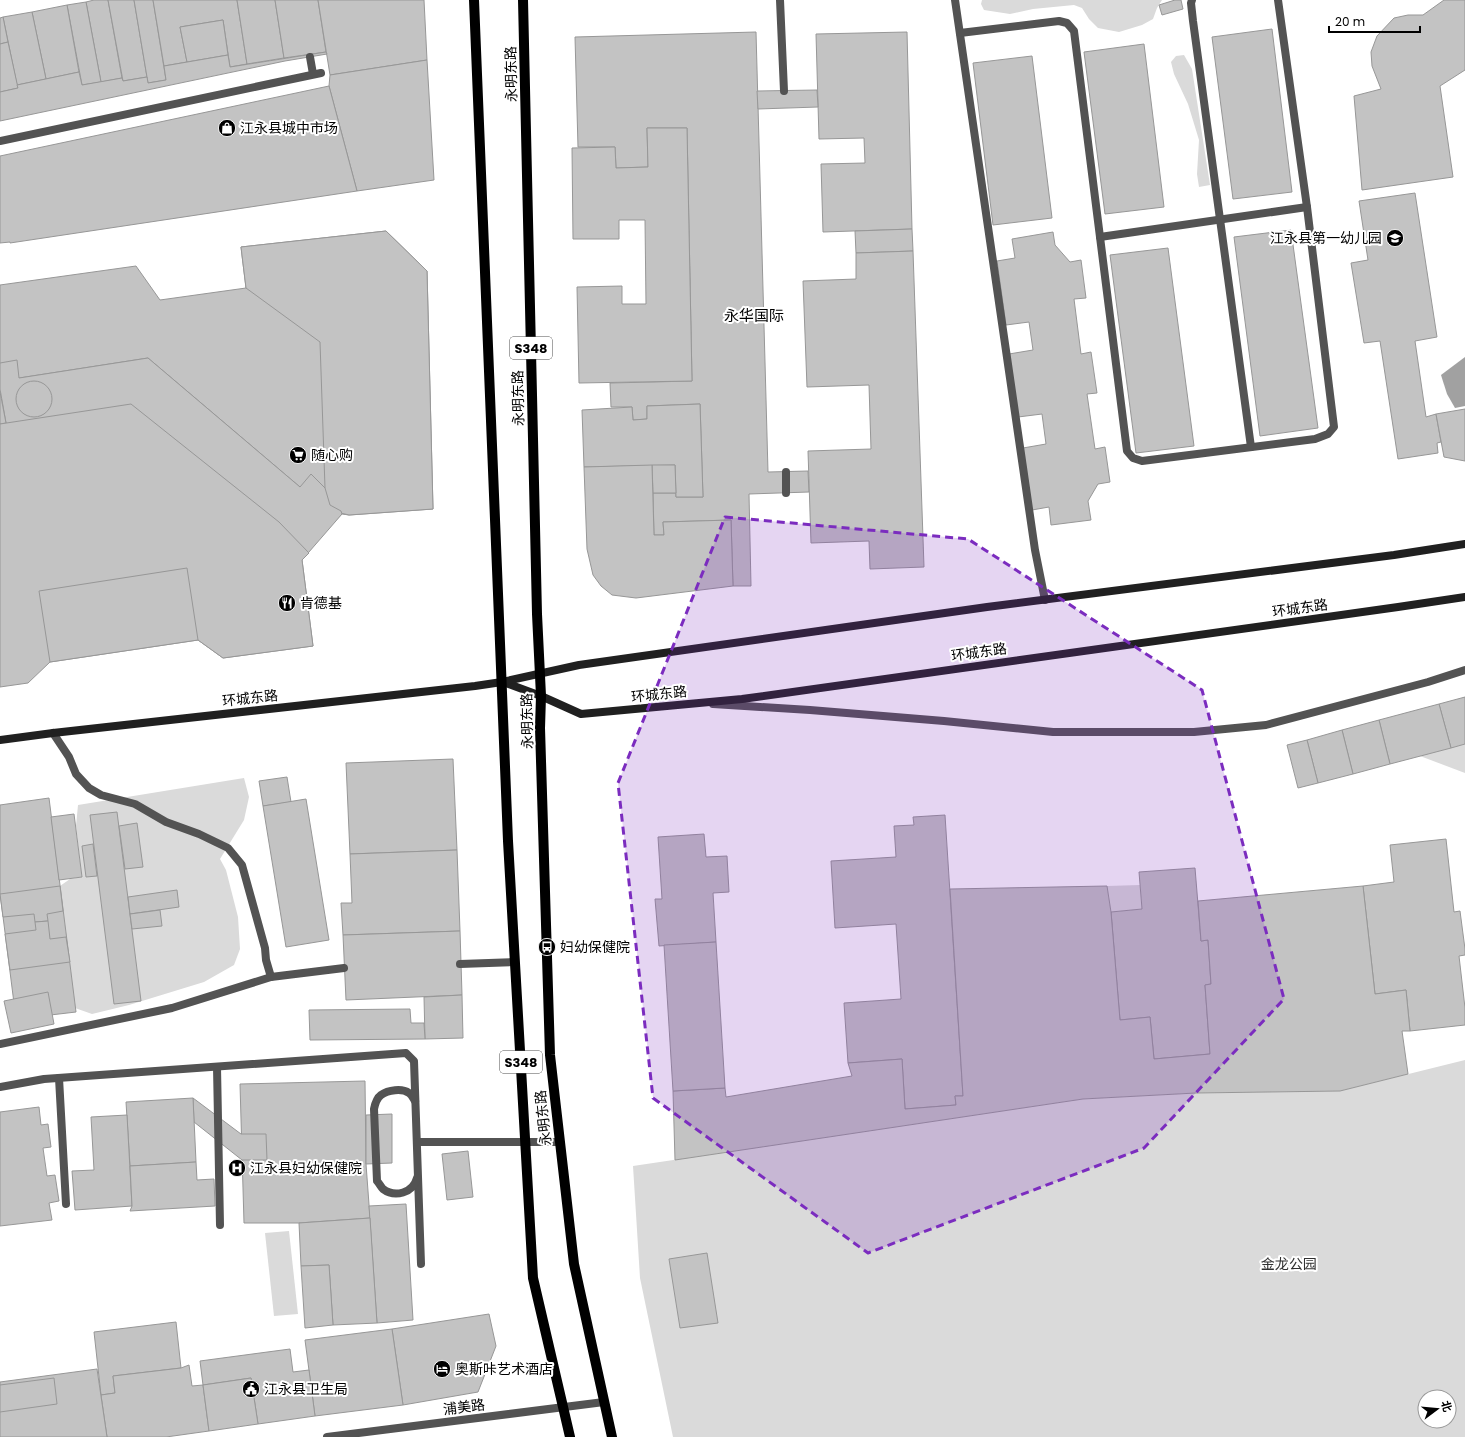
<svg xmlns="http://www.w3.org/2000/svg" width="1465" height="1437" viewBox="0 0 1465 1437" font-family="Poppins,'Noto Sans SC',sans-serif">
	<style>
		.green { fill: #dadada; fill-rule: evenodd }
		.water { fill: #a1a1a1 }
		.building { fill: #c3c3c3; stroke: #979797 }
		.lines { fill: none; stroke-linecap: round; stroke-linejoin: round }
		.service { stroke: #535353; stroke-width: 8 }
		.pedestrian { stroke: #535353; stroke-width: 8 }
		.minor { stroke: #535353; stroke-width: 8 }
		.secondary { stroke: #202020; stroke-width: 8 }
		.primary { stroke: #000; stroke-width: 10 }
		.marked { fill: #7b2cbf; fill-opacity: 0.2; stroke: #7b2cbf; stroke-width: 3; stroke-dasharray: 8 5; stroke-linejoin: round }
		.labels { text-anchor: middle; dominant-baseline: central; stroke-width: 4; stroke-linejoin: round; paint-order: stroke }
		.shield { fill: #fff; stroke: #4c4c4c; stroke-width: 1 }
		.shield-label { font-size: 13px; font-weight: bold; fill: #000 }
		.street-label { font-size: 14px; fill: #000; stroke: #fff }
		.poi-label { font-size: 14px; fill: #000; stroke: #fff; text-anchor: start }
		.park-label { font-size: 14px; fill: #313131; stroke: #fff }
		.neighbourhood-label { font-size: 15px; fill: #000; stroke: #fff }
	</style>
	<rect width="100%" height="100%" fill="#fff"/>
	<g class="green">
		<path d="M982 0H1162L1157 8 1153 19 1142 25 1119 32 1098 28 1089 19 1082 8 1074 5 1033 9 1010 14 984 10 981 4Z"/>
		<path d="M1184 55 1192 69 1210 185 1199 187 1197 174 1199 140 1188 104 1174 74 1171 62 1176 56Z"/>
		<path d="M1465 744V773L1420 756Z"/>
		<path d="M244 778 249 797 244 820 220 859 226 870 238 917 240 949 234 965 204 982 129 1005 92 1014 75 1008 60 886 70 879 82 877 76 826 78 805Z"/>
		<path d="M1140 885 1142 909 1111 912 1107 886Z"/>
		<path d="M1465 1060V1437H673L640 1278 633 1166 1083 1099 1196 1093 1340 1091ZM1425 1397H1449V1421H1425Z"/>
		<path d="M289 1231 298 1314 274 1316 265 1233Z"/>
	</g>
	<path class="water" d="M1465 357V406L1455 408 1447 394 1441 375Z"/>
	<g class="building">
		<path d="M94 0H108L122 78 101 82 86 2Z"/>
		<path d="M108 0H134L147 77 123 81Z"/>
		<path d="M134 0H153L166 80 148 83Z"/>
		<path d="M153 0H237L247 64 230 67 223 20 180 27 187 62 164 66Z"/>
		<path d="M237 0H275L284 58 247 64Z"/>
		<path d="M275 0H318L326 52 284 58Z"/>
		<path d="M318 0H424L427 60 330 75Z"/>
		<path d="M1175 0H1181L1183 9 1162 15 1159 5Z"/>
		<path d="M1444 0H1465V70L1440 86 1453 177 1362 190 1354 96 1381 89 1372 66 1371 52 1377 36 1394 18 1408 15H1423Z"/>
		<path d="M86 2 101 82 82 85 67 5Z"/>
		<path d="M67 5 79 72 46 79 32 12Z"/>
		<path d="M32 12 46 79 17 85 3 17Z"/>
		<path d="M3 17 8 42 0 44V18Z"/>
		<path d="M223 20 228 55 187 62 180 27Z"/>
		<path d="M1272 29 1292 192 1233 199 1212 37Z"/>
		<path d="M756 32 768 472 808 471 809 492 749 494 751 586H733L731 520 663 522 664 535H654L653 493H676V497H703L700 404 647 406V419L633 420 632 407H611L610 383 692 381 687 128H647L648 167 616 168 615 147H578L575 37Z"/>
		<path d="M907 32 912 229 823 232 821 164 865 163 864 138 819 139 816 34Z"/>
		<path d="M8 42 18 88 0 92V44Z"/>
		<path d="M1144 44 1164 207 1105 214 1084 52Z"/>
		<path d="M326 52 327 54 285 61 0 121V92L18 88 17 85 79 72 82 85 122 78 123 81 147 77 148 83 166 80 164 66 228 55 230 67Z"/>
		<path d="M1032 56 1052 218 993 225 973 63Z"/>
		<path d="M427 60 434 180 357 191 329 86 330 75Z"/>
		<path d="M329 86 357 191 10 243V242L0 243V156Z"/>
		<path d="M817 90 818 107 758 109 757 91Z"/>
		<path d="M647 128H687L692 381 579 383 577 287 622 286V304H646L645 220H619V239H573L572 148 615 147 616 168 648 167Z"/>
		<path d="M1415 193 1437 337 1415 341 1426 417 1436 414 1441 442 1437 443 1438 453 1398 459 1380 341 1364 343 1351 263 1368 260 1359 201Z"/>
		<path d="M912 229 913 251 856 253 855 231Z"/>
		<path d="M1291 230 1318 428 1260 436 1234 237Z"/>
		<path d="M386 231 427 271 433 509 349 515 342 514 336 520 300 487 148 358 0 381V285L136 266 160 300 246 288 241 247Z"/>
		<path d="M386 231 427 271 433 509 349 515 328 510 315 502 325 488 320 342 246 288 241 247Z"/>
		<path d="M1053 232 1055 245 1070 262 1081 260 1086 298 1074 299 1081 354 1091 352 1097 393 1087 394 1095 449 1105 447 1110 482 1098 484 1088 501 1091 520 1051 525 1049 507 1032 510 1023 448 1046 444 1042 414 1018 417 1009 354 1033 350 1029 322 1006 325 997 261 1015 258 1012 239Z"/>
		<path d="M1168 248 1194 446 1136 453 1110 255Z"/>
		<path d="M913 251 924 567 870 569 869 541 811 543 808 451 871 449 869 385 807 387 803 281 856 279V253Z"/>
		<path d="M148 358 300 487 311 474 325 488 330 505 341 511 342 514 302 560 313 646 223 658 198 640 187 568 39 591 6 423 0 389V363L17 360 19 378Z"/>
		<circle cx="34" cy="399" r="18"/>
		<path d="M0 392 6 423 0 424Z"/>
		<path d="M131 404 279 522 309 553 302 560 313 646 223 658 198 640 50 662 28 683 0 687V424Z"/>
		<path d="M700 404 703 497H676L675 465 584 467 582 410 632 407 633 420 647 419V406Z"/>
		<path d="M1465 409V461L1444 457 1436 414Z"/>
		<path d="M652 465H675L676 493H653Z"/>
		<path d="M652 465 654 535H664L663 522 731 520 733 586 636 598 612 595 601 586 593 575 587 549 584 467Z"/>
		<path d="M187 568 198 640 50 662 39 591Z"/>
		<path d="M1465 697V744L1451 748 1439 704Z"/>
		<path d="M1439 704 1451 748 1390 764 1379 720Z"/>
		<path d="M1379 720 1390 764 1353 774 1342 730Z"/>
		<path d="M1342 730 1353 774 1318 783 1307 740Z"/>
		<path d="M1307 740 1318 783 1298 788 1287 745Z"/>
		<path d="M453 759 457 850 350 854 346 763Z"/>
		<path d="M287 777 291 802 263 806 259 781Z"/>
		<path d="M49 798 76 1012 16 1019 0 893V805Z"/>
		<path d="M306 799 329 940 286 947 263 806Z"/>
		<path d="M117 812 141 1001 114 1004 90 815Z"/>
		<path d="M74 814 82 877 59 880 51 817Z"/>
		<path d="M945 815 963 1096H955L956 1105 905 1109 902 1059 848 1063 844 1003 901 999 896 924 835 928 831 861 896 857 894 826 914 825 913 817Z"/>
		<path d="M137 823 143 867 125 869 119 826Z"/>
		<path d="M704 834 706 857 727 856 729 892 713 893 716 942 659 946 655 899H662L658 837Z"/>
		<path d="M1446 839 1454 912 1460 911 1465 949V955L1459 956 1465 1008V1025L1410 1031 1406 990 1375 994 1363 886 1394 882 1390 845Z"/>
		<path d="M93 844 97 876 86 877 82 846Z"/>
		<path d="M457 850 460 931 343 935 341 903H352L350 854Z"/>
		<path d="M1195 868 1201 941 1208 940 1211 984 1205 985 1210 1054 1154 1059 1150 1017 1120 1020 1111 912 1142 909 1139 872Z"/>
		<path d="M60 886 63 911 47 914 48 921 35 922 34 914 3 917 0 894Z"/>
		<path d="M1107 886 1111 912 1120 1020 1150 1017 1154 1059 1210 1054 1205 985 1211 984 1208 940 1201 941 1198 901 1363 886 1375 994 1406 990 1410 1031H1402L1408 1074 1340 1091 1196 1093 1083 1099 675 1160 673 1091 725 1088 726 1097 852 1076 848 1063 902 1059 905 1109 956 1105 955 1096H963L950 889Z"/>
		<path d="M177 890 179 907 130 914 128 897Z"/>
		<path d="M160 910 162 926 132 929 130 914Z"/>
		<path d="M48 921 50 939 66 937 70 962 10 970 5 934 36 930 35 922Z"/>
		<path d="M460 931 462 995 346 1000 343 935Z"/>
		<path d="M716 942 725 1088 673 1091 664 945Z"/>
		<path d="M48 992 54 1024 11 1033 4 1001Z"/>
		<path d="M462 995 463 1038 425 1039 424 997Z"/>
		<path d="M410 1009 411 1023H424L425 1039 310 1040 309 1010Z"/>
		<path d="M365 1081 366 1164 370 1218 299 1223H244L240 1084Z"/>
		<path d="M193 1098 241 1134H266L267 1160H242L194 1122Z"/>
		<path d="M193 1098 196 1162 130 1166 126 1102Z"/>
		<path d="M39 1107 41 1125 48 1124 51 1147 43 1148 47 1176 55 1175 59 1201 49 1203 52 1220 0 1226V1112Z"/>
		<path d="M392 1114V1163L366 1164V1115Z"/>
		<path d="M127 1115 132 1206 75 1210 72 1171 94 1170 91 1117Z"/>
		<path d="M468 1151 473 1197 447 1200 442 1154Z"/>
		<path d="M196 1162 197 1180 214 1179 215 1206 130 1211 132 1206 130 1166Z"/>
		<path d="M406 1204 413 1320 377 1323 369 1206Z"/>
		<path d="M370 1218 377 1323 333 1325 329 1265 301 1266 299 1223Z"/>
		<path d="M707 1253 718 1323 680 1328 669 1259Z"/>
		<path d="M329 1265 333 1325 305 1328 301 1266Z"/>
		<path d="M489 1314 496 1346 478 1392 403 1405 392 1329Z"/>
		<path d="M176 1322 181 1368 113 1376 115 1393 101 1395 94 1332Z"/>
		<path d="M392 1329 403 1405 315 1416 305 1340Z"/>
		<path d="M290 1349 293 1372 309 1370 315 1416 258 1424 251 1378 203 1385 200 1361Z"/>
		<path d="M189 1365 192 1386 203 1385 209 1431 166 1437H107L101 1395 115 1393 113 1376 181 1368Z"/>
		<path d="M97 1369 107 1437H0V1382Z"/>
		<path d="M54 1378 57 1404 0 1412V1385Z"/>
		<path d="M251 1378 258 1424 209 1431 203 1385Z"/>
	</g>
	<g class="lines">
		<g class="service">
			<path d="M780 0 784 91"/>
			<path d="M955 0 1035 550 1045 600"/>
			<path d="M1192 0 1191 3 1193 21 1251 447"/>
			<path d="M960 33 1059 21 1067 23 1074 31 1127 451 1133 458 1142 461 1315 439 1328 434 1334 427 1307 207 1278 0"/>
			<path d="M310 57 313 74"/>
			<path d="M0 141 321 73"/>
			<path d="M1100 237 1307 207"/>
			<path d="M713 704 810 710 944 721 1053 732H1194L1266 725 1428 682 1465 670"/>
			<path d="M53 733 69 757 76 774 89 788 101 795 135 804 166 822 199 834 228 848 242 865 265 948 266 960 271 977"/>
			<path d="M460 964 515 962"/>
			<path d="M0 1044 172 1008 271 977 344 968"/>
			<path d="M217 1067 220 1225"/>
			<path d="M59 1078 66 1204"/>
			<path d="M0 1087 44 1079 406 1053 414 1061 421 1264"/>
			<path d="M415 1101C413 1098 412 1095 409 1093 402 1088 388 1090 381 1095 377 1098 375 1104 374 1109L377 1181C379 1183 381 1187 383 1189 395 1198 413 1193 417 1178"/>
			<path d="M417 1142H560"/>
		</g>
		<path class="pedestrian" d="M786 472V493"/>
		<path class="minor" d="M327 1437 604 1402"/>
		<g class="secondary">
			<path d="M503 682 541 696 581 714 742 699 1398 607 1465 597"/>
			<path d="M0 740 53 733 475 686 502 682 579 665 987 607 1394 555 1465 544"/>
		</g>
		<g class="primary">
			<path d="M474 0 508 841 533 1278 570 1437"/>
			<path d="M523 0 537 614 541 696 540 728 550 1055 574 1264 612 1437"/>
		</g>
	</g>
	<path class="marked" d="M725 517 968 539 1202 690 1284 999 1144 1148 868 1253 653 1098 618 783Z"/>
	<defs>
		<symbol id="shop-disc" viewBox="-11 -11 22 22"><circle r="9.5" fill="#000" stroke="#fff"/><path d="M-5-2.5h2.3a2.7 3.5 0 0 1 5.4 0H5L5.5 6h-11ZM-1.5-2.5h3a1.5 2.3 0 0 0-3 0Z" fill="#fff"/></symbol>
		<symbol id="school-disc" viewBox="-11 -11 22 22"><circle r="9.5" fill="#000" stroke="#fff"/><path d="M0-5L7-2L0 1L-7-2ZM-4 1L0 2.5L4 1V4Q0 6-4 4Z" fill="#fff"/></symbol>
		<symbol id="supermarket-disc" viewBox="-11 -11 22 22"><circle r="9.5" fill="#000" stroke="#fff"/><path d="M-6-5.5h2.5l.6 2H6L4.5 2H-2.5L-4.4-4H-6ZM-1.5 3.2a1.3 1.3 0 1 0 .1 0ZM3 3.2a1.3 1.3 0 1 0 .1 0Z" fill="#fff"/></symbol>
		<symbol id="restaurant-disc" viewBox="-11 -11 22 22"><circle r="9.5" fill="#000" stroke="#fff"/><path d="M-5-6h1v4h1v-4h1v4h1v-4h1v5L-1.5 .5V6h-2V.5L-5-1ZM5-6V6H3V1.5H1.5Q1.5-4 5-6Z" fill="#fff"/></symbol>
		<symbol id="bus-disc" viewBox="-11 -11 22 22"><circle r="9.5" fill="#000" stroke="#fff"/><path d="M-5-6H5V4H4V6H2V4H-2V6H-4V4H-5ZM-3.5-4V0h7V-4ZM-3.5 1.2v1.5H-2V1.2ZM2 1.2v1.5H3.5V1.2Z" fill="#fff"/></symbol>
		<symbol id="hospital-disc" viewBox="-11 -11 22 22"><circle r="9.5" fill="#000" stroke="#fff"/><path d="M-5-5h3v3.5h4V-5h3V5h-3V1.5h-4V5h-3Z" fill="#fff"/></symbol>
		<symbol id="hotel-disc" viewBox="-11 -11 22 22"><circle r="9.5" fill="#000" stroke="#fff"/><path d="M-6-4.5h1.5V1H6V5H4.5V3h-9V5H-6ZM-4 0a1.8 1.8 0 1 1 3.6 0ZM.5 0V-2.5h3Q6-2.5 6 0Z" fill="#fff"/></symbol>
		<symbol id="civic-disc" viewBox="-11 -11 22 22"><circle r="9.5" fill="#000" stroke="#fff"/><path d="M-.6-6.5H3V-4.5H.6V-3L4-1V1h2V6H-6V1h2V-1L-.6-3ZM-1.2 2.5V6h2.4V2.5Z" fill="#fff"/></symbol>
	</defs>
	<g fill-rule="evenodd">
		<use href="#shop-disc" x="217" y="118" width="20" height="20"/>
		<use href="#school-disc" x="1385" y="228" width="20" height="20"/>
		<use href="#supermarket-disc" x="288" y="445" width="20" height="20"/>
		<use href="#restaurant-disc" x="277" y="593" width="20" height="20"/>
		<use href="#bus-disc" x="537" y="937" width="20" height="20"/>
		<use href="#hospital-disc" x="227" y="1158" width="20" height="20"/>
		<use href="#hotel-disc" x="432" y="1359" width="20" height="20"/>
		<use href="#civic-disc" x="241" y="1379" width="20" height="20"/>
	</g>
	<g class="labels">
		<g class="shield">
			<rect x="510" y="337" width="42" height="22" rx="3"/>
			<rect x="500" y="1051" width="42" height="22" rx="3"/>
		</g>
		<g class="shield-label">
			<text x="531" y="348">S348</text>
			<text x="521" y="1062">S348</text>
		</g>
		<g class="street-label">
			<text transform="translate(511 74) rotate(-91)">永明东路</text>
			<text transform="translate(518 398) rotate(-91)">永明东路</text>
			<text transform="translate(1300 608) rotate(-8)">环城东路</text>
			<text transform="translate(979 652) rotate(-8)">环城东路</text>
			<text transform="translate(659 694) rotate(-6)">环城东路</text>
			<text transform="translate(250 698) rotate(-6)">环城东路</text>
			<text transform="translate(527 721) rotate(-91)">永明东路</text>
			<text transform="translate(543 1118) rotate(-96)">永明东路</text>
			<text transform="translate(464 1407) rotate(-7)">浦美路</text>
		</g>
		<g class="poi-label">
			<text x="240" y="128">江永县城中市场</text>
			<text x="1382" y="238" text-anchor="end">江永县第一幼儿园</text>
			<text x="311" y="455">随心购</text>
			<text x="300" y="603">肯德基</text>
			<text x="560" y="947">妇幼保健院</text>
			<text x="250" y="1168">江永县妇幼保健院</text>
			<text x="455" y="1369">奥斯咔艺术酒店</text>
			<text x="264" y="1389">江永县卫生局</text>
		</g>
		<g class="park-label">
			<text x="1289" y="1264">金龙公园</text>
		</g>
		<g class="neighbourhood-label">
			<text x="754" y="315">永华国际</text>
		</g>
	</g>
	<g transform="translate(1437 1409) rotate(74)"><circle r="19" fill="#ffffff" stroke="#999999"/>
	<path d="M0-3L7 15L0 10L-7 15Z" fill="#000000"/>
	<text y="-6" font-size="11" font-weight="bold" text-anchor="middle" fill="#000000">北</text>
	</g>
	<path d="M1329 26v6h91v-6" fill="none" stroke="#000000" stroke-width="2"/>
	<text x="1335" y="26" font-size="12" fill="#000000" stroke="#ffffff" stroke-width="3" paint-order="stroke">20 m</text>
</svg>
